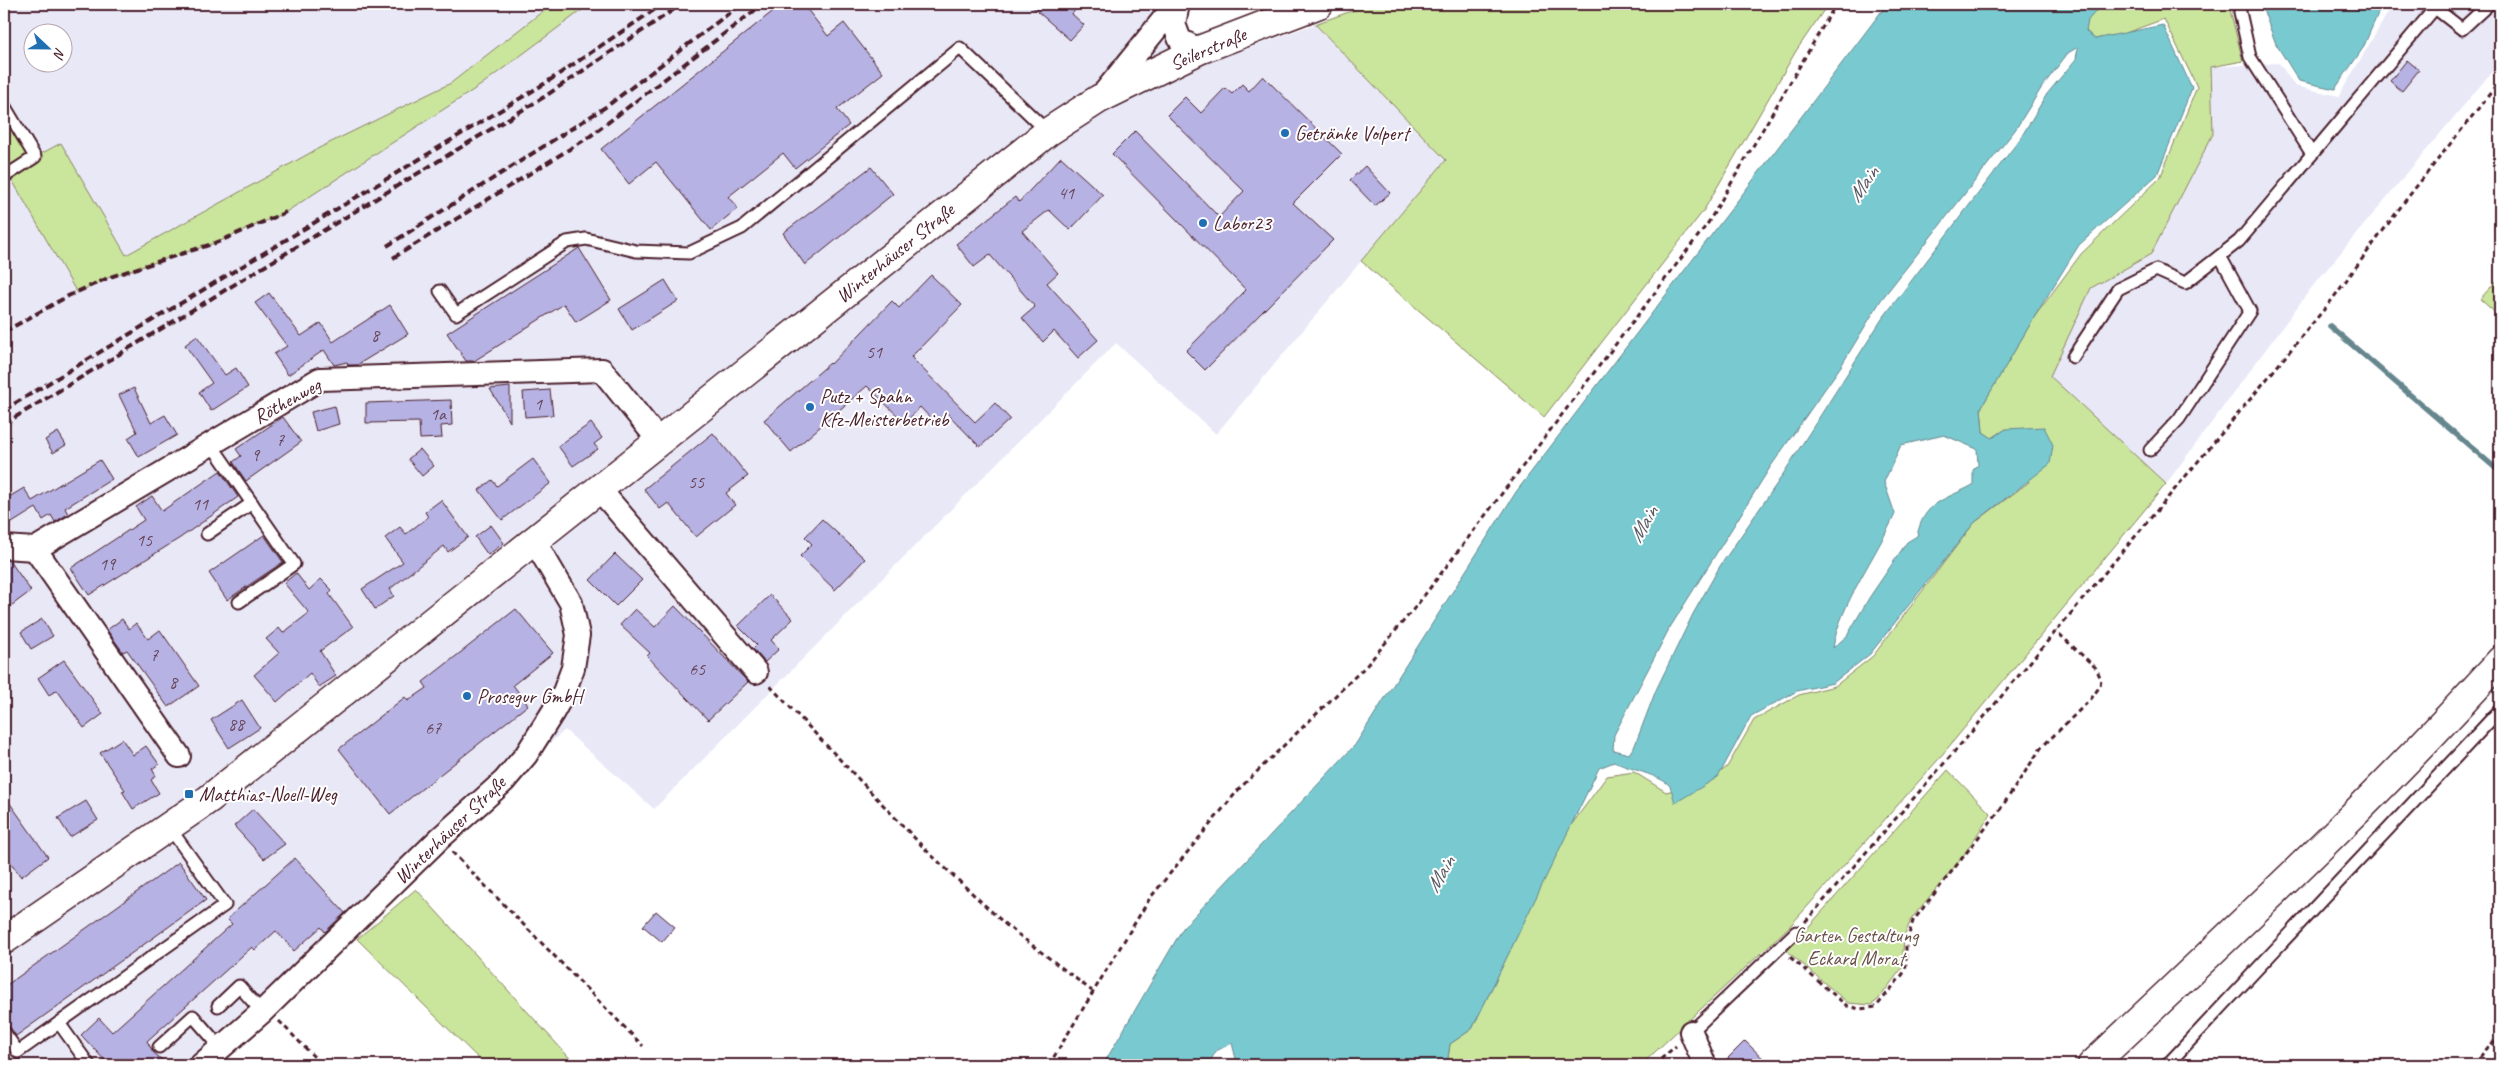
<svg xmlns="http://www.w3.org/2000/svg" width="2504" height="1069" viewBox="0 0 2504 1069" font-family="Caveat,sans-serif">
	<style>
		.built { fill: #e9e8f7; fill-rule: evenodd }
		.green { fill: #cae59c; stroke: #8a8264 }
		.water { fill: #79cad0; stroke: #66868e; fill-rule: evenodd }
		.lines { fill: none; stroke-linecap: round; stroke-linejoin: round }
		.stream { stroke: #66868e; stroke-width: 5.5 }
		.building { fill: #b6b2e3; stroke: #4a1f2b }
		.service-casing { stroke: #4a1f2b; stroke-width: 15 }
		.minor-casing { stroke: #4a1f2b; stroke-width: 26 }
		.secondary-casing { stroke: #4a1f2b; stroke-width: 31 }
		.path { stroke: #4a1f2b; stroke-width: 3; stroke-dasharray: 5 4; stroke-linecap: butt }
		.service { stroke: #fff; stroke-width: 11 }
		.minor { stroke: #fff; stroke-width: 22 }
		.secondary { stroke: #fff; stroke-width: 28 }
		.rail { stroke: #4a1f2b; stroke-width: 4; stroke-dasharray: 8 4; stroke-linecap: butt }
		.poi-dot { fill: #1f6fb2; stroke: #fff; stroke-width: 2 }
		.labels { text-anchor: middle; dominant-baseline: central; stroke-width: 4; stroke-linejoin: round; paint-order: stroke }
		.number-label { font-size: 18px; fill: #654459 }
		.street-label { font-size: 20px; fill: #4a1f2b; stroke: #fff }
		.poi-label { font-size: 20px; fill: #4a1f2b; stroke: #fff; text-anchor: start }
		.park-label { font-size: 20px; fill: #6a5047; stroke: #fff }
		.water-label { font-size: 21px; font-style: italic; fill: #5a5b65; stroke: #fff }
	</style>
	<rect width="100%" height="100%" fill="#fff"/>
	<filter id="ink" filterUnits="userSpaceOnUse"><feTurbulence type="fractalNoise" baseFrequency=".02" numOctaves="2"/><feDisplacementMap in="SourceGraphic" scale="10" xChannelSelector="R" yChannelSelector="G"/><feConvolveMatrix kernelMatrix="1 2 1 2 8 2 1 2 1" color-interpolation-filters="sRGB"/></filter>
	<g filter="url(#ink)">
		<g class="built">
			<path d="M4 4H1164L1174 46 1208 63 1315 24 1446 160 1216 434 1116 343 654 809 565 730 185 1065H4ZM32 32H62V62H32Z"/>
			<path d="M2393 4H2500V62L2312 287 2166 484 2049 377 2091 288 2151 254 2213 134 2211 67 2279 63 2295 86 2339 96Z"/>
		</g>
		<g class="green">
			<path d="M552 4H590L481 85 286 212 218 242 110 277 77 293 4 166V105L35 157 61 143 126 255 319 148 451 83Z"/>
			<path d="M1371 4H1828L1796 51 1704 210 1544 417 1361 261 1446 160 1315 24Z"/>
			<path d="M2102 4H2233L2229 6 2243 61 2211 67 2213 134 2151 254 2091 288 2050 376 2166 484 1937 761 1790 926 1641 1065H1447L1450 1044 1472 1029 1569 828 1607 776 1634 772 1666 792 1707 782 1727 767 1754 720 1799 695 1835 686 1873 656 1974 523 2029 482 2006 429 1992 438 1983 432 1981 408 2035 316 2081 254 2160 178 2197 87 2164 19 2123 34 2095 39 2086 31 2087 20Z"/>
			<path d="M2500 277V317L2480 299Z"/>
			<path d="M1948 770 1991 814 1961 859 1912 918 1904 936 1902 968 1878 1000 1871 1005 1848 1003 1787 951Z"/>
			<path d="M416 889 576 1065H485L357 939Z"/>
		</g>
		<g class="water">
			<path d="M1887 4H2102L2088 20 2086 31 2095 39 2163 25 2192 88 2157 175 2079 245 2035 316 1981 408 1983 432 1992 438 2006 429 2044 427 2053 445 2050 464 1974 523 1870 654 1833 683 1797 691 1751 716 1718 777 1675 803C1673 797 1672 789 1669 785 1661 776 1627 768 1614 762L1599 768 1472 1029 1450 1044 1447 1065H1232L1236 1059 1232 1043 1216 1051 1208 1065H1103L1183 928 1355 745 1516 492ZM2078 47 2076 59 2047 94 2020 139 1882 319 1778 482 1720 566 1693 614 1656 690 1635 745 1629 754 1613 750 1614 735 1669 629 1771 466 1841 366 1881 300 2015 130 2042 87 2068 53ZM1944 435 1977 449 1978 465 1973 470V485C1945 500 1924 501 1917 536L1907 542 1869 598 1847 636 1833 648C1839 606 1877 555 1895 514L1884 482 1901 445Z"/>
			<path d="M2261 4H2382L2363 48 2335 89 2299 81 2276 44Z"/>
		</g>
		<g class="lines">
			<path class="stream" d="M2330 326 2500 472"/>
		</g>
		<g class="building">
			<path d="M782 4H803L828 36 844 23 883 73 837 109 849 125 795 168 783 153 728 197 738 208 711 230 656 162 629 184 601 149Z"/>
			<path d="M1029 4H1080L1072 14 1084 25 1070 40Z"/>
			<path d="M2407 60 2419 70 2402 91 2390 81Z"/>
			<path d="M1263 76 1342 154 1293 203 1333 240 1205 370 1186 351 1246 290 1112 154 1135 131 1219 217 1244 191 1167 115 1185 97 1201 113 1225 88 1232 94 1242 84 1249 91Z"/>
			<path d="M1061 157 1103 195 1070 230 1049 210 1022 231 1058 273 1047 283 1098 340 1078 358 1054 331 1043 342 1022 318 1035 307 990 255 974 267 956 244 1015 197 1019 202Z"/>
			<path d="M1365 166 1390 193 1375 206 1350 180Z"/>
			<path d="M871 167 893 194 805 265 783 233Z"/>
			<path d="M579 248 611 300 576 322 564 304 474 361H466L447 333Z"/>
			<path d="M931 275 962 305 911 357 975 422 995 403 1010 419 980 447 946 412 935 423 920 407 905 423 867 386 791 452 764 420 830 363 831 364 892 301 899 308Z"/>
			<path d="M665 280 678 301 632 330 619 309Z"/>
			<path d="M269 293 301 336 321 323 333 342 390 305 408 334 357 365H348L347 362 334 365 324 350 288 375 274 354 287 346 255 303Z"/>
			<path d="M197 336 225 375 236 368 248 387 211 411 199 392 212 383 185 345Z"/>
			<path d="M510 387V422L490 389Z"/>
			<path d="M134 388 151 423 165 415 177 435 139 457 128 438 137 432 119 395Z"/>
			<path d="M550 390 553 415 525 417 523 392Z"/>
			<path d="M451 400 452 425 441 426 442 438 420 439 419 422 366 423V403Z"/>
			<path d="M335 406 339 424 316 431 311 412Z"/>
			<path d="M283 417 301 442 246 481 233 462 241 456 236 449Z"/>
			<path d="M591 423 602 438 594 444 598 449 573 466 558 446Z"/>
			<path d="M58 432 66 445 53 453 45 440Z"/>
			<path d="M713 433 748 476 726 493 735 505 696 537 668 503 660 509 644 489Z"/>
			<path d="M420 449 434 466 422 476 408 459Z"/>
			<path d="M533 459 551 483 502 520 479 490 492 480 497 486Z"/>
			<path d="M100 460 112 479 65 508 68 514 55 522 51 515 43 520 36 508 4 528V500L24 488 32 501Z"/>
			<path d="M220 471 238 497 180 538 89 595 71 568 144 520 136 507 152 496 162 511Z"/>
			<path d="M441 500 468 537 448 552 444 546 390 589 394 596 375 609 362 589 403 562 385 538 400 527 406 534 428 517 425 512Z"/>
			<path d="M822 519 865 559 835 590 800 556 812 544 805 537Z"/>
			<path d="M491 525 504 543 488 555 475 537Z"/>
			<path d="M264 535 283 562 227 600 209 573Z"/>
			<path d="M615 554 642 580 616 606 590 580Z"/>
			<path d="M4 560 10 561 31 591 4 611Z"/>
			<path d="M296 573 309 590 321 579 332 590 329 594 353 627 320 651 336 676 319 687 310 673 277 702 254 675 279 653 266 639 279 628 283 633 309 613 284 583Z"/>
			<path d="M770 595 793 619 771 640 779 649 765 662 753 649 757 645 738 626Z"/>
			<path d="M675 606 748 682 708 720 647 656 650 653 620 625 635 609 655 627Z"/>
			<path d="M516 609 553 653 513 685 528 705 390 814 339 749 405 697 408 701 427 688 423 682Z"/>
			<path d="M42 619 53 636 31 649 21 632Z"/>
			<path d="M122 619 129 629 136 623 148 639 160 630 199 686 168 707 127 650 123 652 107 630Z"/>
			<path d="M64 660 103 714 84 728 57 690 49 695 38 678Z"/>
			<path d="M242 700 260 728 229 748 211 720Z"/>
			<path d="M122 739 133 755 146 746 159 764 152 769 156 776 151 780 159 793 133 809 122 791 125 790 100 753Z"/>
			<path d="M4 795 48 857 21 877 4 853Z"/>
			<path d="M86 801 98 820 70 837 58 818Z"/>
			<path d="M253 809 285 844 264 859 234 826Z"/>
			<path d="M295 858 345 913 325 932 321 927 294 951 276 931 255 950 252 947 147 1041 153 1052 168 1065H109L81 1035 99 1018 112 1032 232 924 227 919Z"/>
			<path d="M179 862 206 900 16 1036 10 1027 4 1025V987Z"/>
			<path d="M656 911 675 927 662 942 643 926Z"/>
			<path d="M1745 1041 1770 1065H1721Z"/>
		</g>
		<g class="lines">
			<defs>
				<g id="service">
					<path d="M2436 4 2435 8 2462 29 2489 4"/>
					<path d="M2240 12 2250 57 2312 154"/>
					<path d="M4 105 35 157 4 177"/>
					<path d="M440 291 456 314 567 242 586 239 636 251 689 253 742 228 960 48 1048 132"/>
					<path d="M2073 357 2118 289 2156 270 2185 283 2239 241 2435 8"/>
					<path d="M211 444 294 564 239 602"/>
					<path d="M2150 450 2179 419 2250 311 2220 256"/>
					<path d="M207 534 252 503"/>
					<path d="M218 1006 239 986 262 1012"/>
					<path d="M59 1023 89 1065"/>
					<path d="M4 1032 18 1052 225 905 169 827"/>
					<path d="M1691 1032 1796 932"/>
					<path d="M159 1047 193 1016 221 1048"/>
					<path d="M2167 1065 2500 710"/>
				</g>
				<g id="minor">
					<path d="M1178 4 1174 24 1180 40 1199 50"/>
					<path d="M1101 97 1176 4"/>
					<path d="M600 490 756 672"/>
					<path d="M4 547 35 549 320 379 602 370 660 442"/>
					<path d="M35 549 179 756"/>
					<path d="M1691 1032 1705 1065"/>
					<path d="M201 1065 262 1012 439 839 504 781 526 755 553 712 564 692 573 668 578 635 571 603 535 542"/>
				</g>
				<g id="secondary">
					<path d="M4 940 209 799 1048 132 1099 99 1199 50 1319 4"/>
					<path d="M2092 1065C2230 934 2373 803 2500 661"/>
				</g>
			</defs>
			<use href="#service" class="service-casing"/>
			<use href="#minor" class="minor-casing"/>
			<use href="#secondary" class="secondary-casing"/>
			<g class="path">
				<path d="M770 686 926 850 1006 925 1092 991"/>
				<path d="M452 852 643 1046"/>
				<path d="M1805 922 1969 735 2257 391 2331 301 2405 201 2500 81"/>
				<path d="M1790 957 1847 1006 1860 1009 1876 1007 1903 974 1906 966V944L1913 921 1999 811 2041 748 2091 699 2100 686 2101 679 2096 668 2056 631"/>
				<path d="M279 1021 322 1065"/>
				<path d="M1049 1065 1150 898 1239 789 1367 665 1417 605 1708 223 1836 4"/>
				<path d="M1654 1065 1676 1046"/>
				<path d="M2474 1065 2500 1034"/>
			</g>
			<use href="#service" class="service"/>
			<use href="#minor" class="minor"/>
			<use href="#secondary" class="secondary"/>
			<g class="rail">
				<path d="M387 246 607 106 741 4"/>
				<path d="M393 258 589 137 763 4"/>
				<path d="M4 332 68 296 110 277 218 242 286 212"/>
				<path d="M4 410 544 84 663 4"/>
				<path d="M4 424 544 97 682 4"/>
			</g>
		</g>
	</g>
	<g class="poi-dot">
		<circle cx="1285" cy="133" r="5"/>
		<circle cx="1203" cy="223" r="5"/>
		<circle cx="810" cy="407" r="5"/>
		<circle cx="467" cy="696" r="5"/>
		<rect x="184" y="789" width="10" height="10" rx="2.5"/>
	</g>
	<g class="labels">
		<g class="number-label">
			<text x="1066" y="193">41</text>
			<text x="375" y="335">8</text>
			<text x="874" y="352">51</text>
			<text x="538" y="404">1</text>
			<text x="438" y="414">1a</text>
			<text x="280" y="440">7</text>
			<text x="255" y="455">9</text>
			<text x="696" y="482">55</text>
			<text x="200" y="504">11</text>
			<text x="144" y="540">15</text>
			<text x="107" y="564">19</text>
			<text x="154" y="655">7</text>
			<text x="697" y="669">65</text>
			<text x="173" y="682">8</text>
			<text x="236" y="724">88</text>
			<text x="433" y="728">67</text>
		</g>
		<g class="street-label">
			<text transform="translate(1208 49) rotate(-23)">Seilerstraße</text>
			<text transform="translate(895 253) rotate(-39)">Winterhäuser Straße</text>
			<text transform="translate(287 401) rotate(-29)">Röthenweg</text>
			<text transform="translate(450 830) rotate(-44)">Winterhäuser Straße</text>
		</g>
		<g class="poi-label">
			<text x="1295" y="133">Getränke Volpert</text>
			<text x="1213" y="223">Labor23</text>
			<text x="820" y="396">Putz + Spahn<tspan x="820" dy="23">Kfz-Meisterbetrieb</tspan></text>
			<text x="477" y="696">Prosegur GmbH</text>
			<text x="199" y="794">Matthias-Noell-Weg</text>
		</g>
		<g class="park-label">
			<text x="1856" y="935">Garten Gestaltung<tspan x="1856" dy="23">Eckard Morat</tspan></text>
		</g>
		<g class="water-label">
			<text transform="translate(1863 184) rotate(-55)">Main</text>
			<text transform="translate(1643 524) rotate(-60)">Main</text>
			<text transform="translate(1440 874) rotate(-60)">Main</text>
		</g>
	</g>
	<rect width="2504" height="1069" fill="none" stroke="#fff" stroke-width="20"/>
	<rect x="10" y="10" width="2484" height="1049" fill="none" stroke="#4a1f2b" stroke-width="2" filter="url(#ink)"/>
	<g transform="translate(48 48) rotate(112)"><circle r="24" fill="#ffffff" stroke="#b7a5aa"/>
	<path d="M0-4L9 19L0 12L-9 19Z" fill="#1f6fb2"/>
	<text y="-8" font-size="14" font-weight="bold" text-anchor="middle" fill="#4a1f2b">N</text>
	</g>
</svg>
